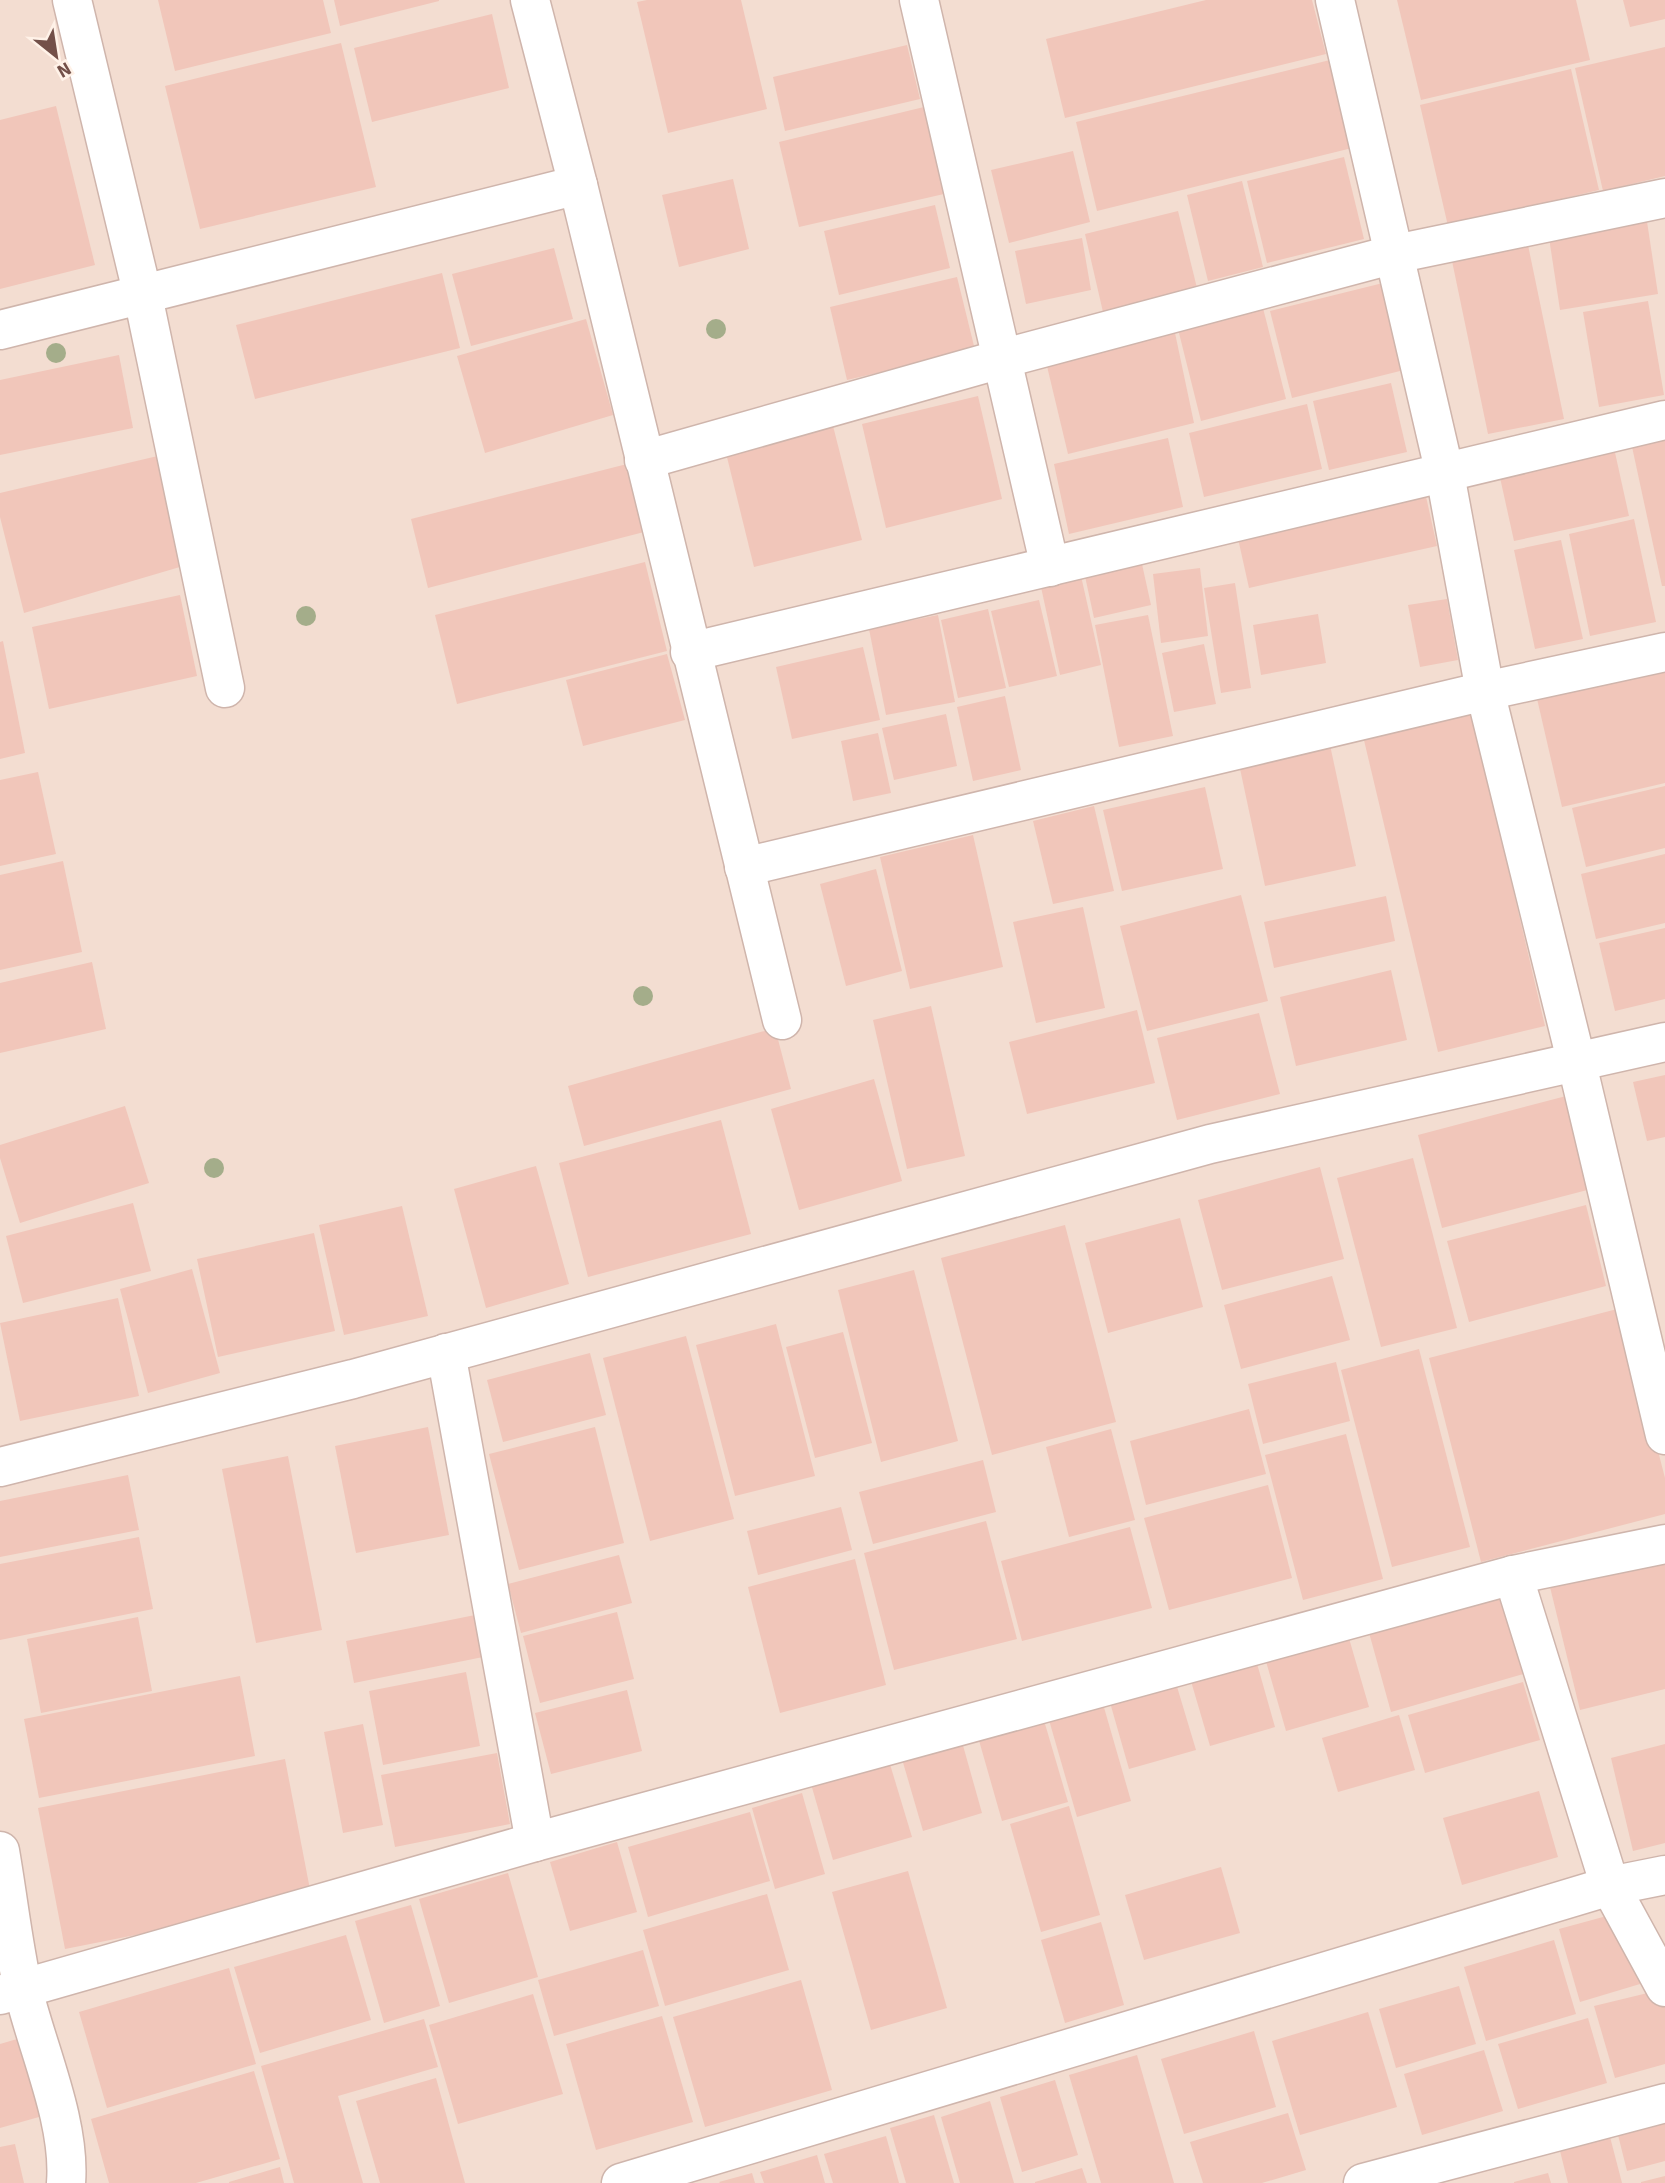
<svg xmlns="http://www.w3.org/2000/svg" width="1665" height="2183" viewBox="0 0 1665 2183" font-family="'Source Sans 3',sans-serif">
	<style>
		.residential { fill: #f3ddd1 }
		.building { fill: #f1c6ba }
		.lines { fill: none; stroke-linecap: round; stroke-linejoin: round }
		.minor-casing { stroke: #cfb5ac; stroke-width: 41 }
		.tertiary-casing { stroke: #cfb5ac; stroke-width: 41 }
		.minor { stroke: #fff; stroke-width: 38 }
		.tertiary { stroke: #fff; stroke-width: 38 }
		.tree { fill: #a4ad8a }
	</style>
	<rect width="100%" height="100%" fill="#fcede2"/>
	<rect class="residential" x="0" y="0" width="1665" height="2183"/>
	<g class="building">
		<path d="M158 0H323L331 33 175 71Z"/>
		<path d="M334 0H439V1L340 26Z"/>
		<path d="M647 0H741L767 109 668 133 637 2Z"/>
		<path d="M1206 0H1312L1326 54 1065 118 1046 39Z"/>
		<path d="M1397 0H1576L1590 60 1421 100Z"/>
		<path d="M1623 0H1665V19L1630 27Z"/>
		<path d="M492 14 509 88 372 122 354 48Z"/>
		<path d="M341 43 376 187 200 229 165 86Z"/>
		<path d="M907 45 920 99 785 131 773 77Z"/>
		<path d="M1665 47V176L1603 191 1575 68Z"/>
		<path d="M1330 60 1352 148 1097 211 1076 122Z"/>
		<path d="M1571 69 1599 190 1448 226 1420 105Z"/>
		<path d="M56 106 95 265 0 289V120Z"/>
		<path d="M924 107 944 194 799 227 779 142Z"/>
		<path d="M1073 151 1090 222 1009 243 991 170Z"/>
		<path d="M1344 157 1364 239 1267 263 1247 181Z"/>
		<path d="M733 179 749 249 679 267 662 195Z"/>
		<path d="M1242 181 1263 267 1208 281 1187 195Z"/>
		<path d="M935 205 950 268 839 295 824 231Z"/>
		<path d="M1178 211 1197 288 1103 312 1085 234Z"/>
		<path d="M1646 215 1658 294 1560 310 1548 231Z"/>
		<path d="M1082 238 1091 290 1026 304 1015 251Z"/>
		<path d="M1528 245 1564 419 1488 434 1452 261Z"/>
		<path d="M554 248 573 319 471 346 452 274Z"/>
		<path d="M442 273 460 348 255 399 236 325Z"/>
		<path d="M957 277 975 350 847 380 830 307Z"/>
		<path d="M1383 283 1404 370 1292 398 1270 311Z"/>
		<path d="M1648 301 1664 395 1599 407 1583 312Z"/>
		<path d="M1263 308 1286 399 1201 421 1178 329Z"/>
		<path d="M586 319 613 415 485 453 457 356Z"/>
		<path d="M1175 333 1194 423 1068 454 1046 362Z"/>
		<path d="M119 355 133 428 0 455V380Z"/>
		<path d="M1391 383 1407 452 1329 470 1313 401Z"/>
		<path d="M978 396 1002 499 886 528 862 424Z"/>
		<path d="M1307 404 1322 469 1204 497 1189 433Z"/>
		<path d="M832 422 862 540 754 567 725 449Z"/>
		<path d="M1665 435V586H1662L1631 442Z"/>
		<path d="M1168 438 1183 507 1069 534 1054 464Z"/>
		<path d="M1614 448 1629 516 1514 541 1499 473Z"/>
		<path d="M162 455 190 564 24 613 0 517V493Z"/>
		<path d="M627 464 644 532 428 588 411 519Z"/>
		<path d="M1425 492 1437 546 1249 588 1237 534Z"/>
		<path d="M1634 519 1656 622 1590 636 1569 534Z"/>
		<path d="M1561 540 1583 639 1535 649 1514 550Z"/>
		<path d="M1140 555 1151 605 1094 618 1083 567Z"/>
		<path d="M645 562 667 651 457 704 435 615Z"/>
		<path d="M1200 568 1208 636 1161 643 1153 574Z"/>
		<path d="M1081 576 1101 665 1060 675 1041 587Z"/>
		<path d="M1235 583 1251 688 1221 693 1204 588Z"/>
		<path d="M180 595 197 676 49 709 32 627Z"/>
		<path d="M1447 599 1458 660 1420 667 1408 605Z"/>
		<path d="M1039 600 1057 676 1009 687 991 611Z"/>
		<path d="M988 609 1006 688 958 698 941 620Z"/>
		<path d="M1318 614 1326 663 1261 675 1253 625Z"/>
		<path d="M938 615 955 702 886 715 869 629Z"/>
		<path d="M1148 615 1173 736 1119 747 1095 625Z"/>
		<path d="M3 641 25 753 0 759V642Z"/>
		<path d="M1204 644 1216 704 1174 712 1162 653Z"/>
		<path d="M863 647 880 720 792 739 776 667Z"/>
		<path d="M667 654 685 720 583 746 566 680Z"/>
		<path d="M1665 664V783L1562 807 1535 690Z"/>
		<path d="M1005 696 1021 770 973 781 957 707Z"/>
		<path d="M1471 710 1545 1026 1438 1052 1363 736Z"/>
		<path d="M946 714 957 766 894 780 882 728Z"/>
		<path d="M878 733 891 793 853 801 841 741Z"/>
		<path d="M1330 745 1356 866 1265 886 1239 764Z"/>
		<path d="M38 772 56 854 0 866V780Z"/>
		<path d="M1665 786V848L1586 867 1572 808Z"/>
		<path d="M1205 787 1223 869 1122 891 1103 810Z"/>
		<path d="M1094 806 1114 891 1053 904 1033 821Z"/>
		<path d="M973 835 1003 967 910 989 880 857Z"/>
		<path d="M1665 854V923L1596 939 1581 874Z"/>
		<path d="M63 861 82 952 0 970V875Z"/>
		<path d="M876 869 902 971 846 986 820 884Z"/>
		<path d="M1241 895 1268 1001 1147 1031 1120 926Z"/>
		<path d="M1386 896 1395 941 1274 968 1264 922Z"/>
		<path d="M1083 907 1105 1008 1036 1023 1013 922Z"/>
		<path d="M1665 928V999L1615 1011 1599 943Z"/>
		<path d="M92 962 106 1029 0 1053V983Z"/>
		<path d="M1391 970 1407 1040 1296 1066 1280 997Z"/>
		<path d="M931 1006 965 1156 907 1169 873 1020Z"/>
		<path d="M1137 1010 1155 1083 1027 1114 1009 1042Z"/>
		<path d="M1259 1013 1280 1094 1177 1120 1157 1038Z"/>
		<path d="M775 1028 791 1089 584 1146 568 1086Z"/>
		<path d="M1665 1075V1137L1647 1141 1633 1082Z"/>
		<path d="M874 1079 902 1181 799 1210 771 1109Z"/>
		<path d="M1570 1095 1595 1188 1442 1228 1418 1135Z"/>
		<path d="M125 1106 149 1183 20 1223 0 1158V1145Z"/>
		<path d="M721 1120 751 1234 588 1277 559 1163Z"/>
		<path d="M1413 1158 1457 1328 1381 1347 1337 1178Z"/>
		<path d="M536 1166 569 1284 486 1308 454 1189Z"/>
		<path d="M1320 1167 1344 1259 1222 1290 1198 1200Z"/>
		<path d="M133 1203 151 1271 23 1303 6 1236Z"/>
		<path d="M1586 1205 1606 1286 1469 1322 1447 1241Z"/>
		<path d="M402 1206 428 1316 344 1335 319 1225Z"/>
		<path d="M1180 1218 1203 1307 1108 1333 1085 1243Z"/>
		<path d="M1065 1225 1116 1422 992 1455 941 1258Z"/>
		<path d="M314 1233 335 1331 218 1357 197 1259Z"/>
		<path d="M192 1269 220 1373 148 1393 120 1289Z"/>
		<path d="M914 1270 958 1441 881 1462 838 1290Z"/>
		<path d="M1332 1276 1350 1340 1241 1369 1224 1305Z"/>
		<path d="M118 1298 139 1396 20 1421 0 1323Z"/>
		<path d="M1621 1308 1665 1478V1514L1481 1562 1429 1358Z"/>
		<path d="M776 1324 815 1476 735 1496 696 1345Z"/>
		<path d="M843 1332 872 1443 815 1458 786 1347Z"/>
		<path d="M686 1336 734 1519 650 1541 603 1358Z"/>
		<path d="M1419 1349 1470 1547 1392 1567 1341 1370Z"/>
		<path d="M590 1353 606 1415 503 1442 487 1380Z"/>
		<path d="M1336 1362 1350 1421 1263 1444 1248 1384Z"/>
		<path d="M1249 1409 1266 1474 1146 1505 1130 1441Z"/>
		<path d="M428 1427 449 1535 356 1553 335 1446Z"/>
		<path d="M595 1427 624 1543 519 1570 489 1454Z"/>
		<path d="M1111 1429 1135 1520 1069 1537 1046 1447Z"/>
		<path d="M1346 1434 1383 1579 1303 1600 1265 1455Z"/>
		<path d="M288 1456 322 1630 256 1643 222 1469Z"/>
		<path d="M983 1460 996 1512 873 1544 859 1492Z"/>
		<path d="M128 1475 139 1530 0 1557V1501Z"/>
		<path d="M1268 1485 1292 1578 1169 1610 1144 1518Z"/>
		<path d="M841 1507 852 1550 758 1575 747 1531Z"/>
		<path d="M986 1521 1017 1639 894 1670 864 1553Z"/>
		<path d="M1130 1527 1152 1608 1022 1641 1001 1561Z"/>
		<path d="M139 1537 153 1609 0 1640V1564Z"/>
		<path d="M619 1555 632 1603 521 1633 508 1584Z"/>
		<path d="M855 1559 886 1685 780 1713 748 1587Z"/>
		<path d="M1665 1559V1689L1580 1710 1550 1587Z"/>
		<path d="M1503 1590 1527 1673 1391 1712 1368 1629Z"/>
		<path d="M617 1612 634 1679 540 1703 523 1636Z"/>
		<path d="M485 1613 493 1655 354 1683 346 1641Z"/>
		<path d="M138 1617 152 1691 41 1713 27 1639Z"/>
		<path d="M1346 1628 1369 1707 1286 1731 1263 1651Z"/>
		<path d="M1254 1653 1275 1727 1210 1746 1188 1671Z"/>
		<path d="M466 1672 480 1746 383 1765 369 1691Z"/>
		<path d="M240 1676 255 1756 39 1798 24 1719Z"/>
		<path d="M1175 1680 1196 1750 1129 1769 1109 1699Z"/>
		<path d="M1523 1682 1540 1740 1425 1773 1408 1715Z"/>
		<path d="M627 1690 642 1751 551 1774 535 1713Z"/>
		<path d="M1101 1697 1131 1801 1077 1817 1047 1713Z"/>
		<path d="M1399 1715 1415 1770 1338 1792 1322 1738Z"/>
		<path d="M1043 1717 1068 1802 1002 1821 978 1737Z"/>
		<path d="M363 1724 383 1825 343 1833 324 1732Z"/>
		<path d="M962 1742 982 1813 923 1831 902 1759Z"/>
		<path d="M1665 1744V1843L1633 1851 1611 1758Z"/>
		<path d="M497 1753 510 1824 395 1847 381 1775Z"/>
		<path d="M285 1759 312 1900 65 1949 38 1808Z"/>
		<path d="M889 1761 912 1837 833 1860 811 1784Z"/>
		<path d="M1539 1791 1558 1857 1462 1885 1443 1818Z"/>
		<path d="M802 1793 825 1874 775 1889 752 1808Z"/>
		<path d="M1069 1806 1100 1915 1041 1932 1010 1824Z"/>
		<path d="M750 1812 770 1881 648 1917 628 1847Z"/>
		<path d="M617 1842 637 1912 570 1931 550 1862Z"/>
		<path d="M1221 1867 1240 1933 1144 1960 1125 1895Z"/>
		<path d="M908 1871 947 2008 871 2030 832 1892Z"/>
		<path d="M508 1873 538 1977 449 2003 419 1899Z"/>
		<path d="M767 1894 789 1970 665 2006 643 1930Z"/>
		<path d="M411 1905 440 2006 384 2023 355 1921Z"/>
		<path d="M1614 1914 1650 1981 1580 2002 1559 1929Z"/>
		<path d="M1101 1922 1124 2005 1065 2023 1041 1940Z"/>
		<path d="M346 1935 371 2020 260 2053 234 1967Z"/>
		<path d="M1554 1940 1576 2014 1486 2041 1464 1967Z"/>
		<path d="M643 1950 659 2006 554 2036 538 1980Z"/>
		<path d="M229 1968 256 2064 107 2108 79 2012Z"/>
		<path d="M801 1980 832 2090 705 2127 673 2017Z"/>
		<path d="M1459 1986 1476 2044 1396 2068 1379 2009Z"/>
		<path d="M1660 1990 1665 2002V2064L1615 2078 1594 2006Z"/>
		<path d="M533 1994 563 2094 458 2124 429 2025Z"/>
		<path d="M1368 2012 1397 2107 1300 2135 1272 2041Z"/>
		<path d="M662 2016 693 2122 596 2150 566 2044Z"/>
		<path d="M1588 2018 1607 2083 1518 2109 1498 2044Z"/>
		<path d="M424 2019 438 2067 338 2096 363 2183H294L261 2066Z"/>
		<path d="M1254 2031 1276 2107 1184 2134 1161 2059Z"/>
		<path d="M24 2037 46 2115 0 2128V2044Z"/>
		<path d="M1484 2050 1503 2111 1422 2135 1404 2074Z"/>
		<path d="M1137 2055 1174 2183H1101L1069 2075Z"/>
		<path d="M254 2071 280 2159 196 2183H109L91 2119Z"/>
		<path d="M436 2078 465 2183H380L356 2101Z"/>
		<path d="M1055 2080 1078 2155 1022 2172 1000 2097Z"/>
		<path d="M990 2101 1014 2183H960L941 2117Z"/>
		<path d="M1288 2113 1306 2170 1262 2183H1203L1190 2142Z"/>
		<path d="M1665 2114V2161L1627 2171 1616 2127Z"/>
		<path d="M934 2115 954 2183H906L890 2128Z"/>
		<path d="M1609 2133 1622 2183H1568L1559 2147Z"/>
		<path d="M886 2136 899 2183H833L824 2154Z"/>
		<path d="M15 2144 24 2183H0V2147Z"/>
		<path d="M817 2155 825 2183H764L760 2172Z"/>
		<path d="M280 2167 284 2183H229V2182Z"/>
		<path d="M1082 2168 1087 2183H1035V2182Z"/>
		<path d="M752 2173 755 2183H720L719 2182Z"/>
		<path d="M1548 2173 1551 2183H1514V2182Z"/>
		<path d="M1665 2176V2183H1641V2182Z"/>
	</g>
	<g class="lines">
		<defs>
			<g id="minor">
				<path d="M72 0 143 296 225 688"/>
				<path d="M530 0 578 185"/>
				<path d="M919 0 1050 567"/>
				<path d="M0 330 578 185 782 1020"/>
				<path d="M644 460 1001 359 1395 254 1665 198"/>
				<path d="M690 652 1665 420"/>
				<path d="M744 867 1485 691 1665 652"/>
				<path d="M1577 1064 1665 1435"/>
				<path d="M446 1353 535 1842"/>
				<path d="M1513 1575 1610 1886 1665 1987"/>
				<path d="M0 1851C8 1897 13 1944 23 1989 37 2048 71 2122 66 2183"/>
				<path d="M0 1995 535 1842 1513 1575 1665 1544"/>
				<path d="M621 2183 1610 1886 1665 1875"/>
				<path d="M1363 2183 1665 2103"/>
			</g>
			<g id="tertiary">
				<path d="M1335 0 1445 474 1485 691 1577 1064"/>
				<path d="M0 1467 353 1379 1210 1144 1665 1042"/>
			</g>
		</defs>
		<use href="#minor" class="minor-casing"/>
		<use href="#tertiary" class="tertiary-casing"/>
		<use href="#minor" class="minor"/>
		<use href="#tertiary" class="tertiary"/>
	</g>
	<g class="tree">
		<circle cx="716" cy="329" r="10"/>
		<circle cx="56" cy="353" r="10"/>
		<circle cx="306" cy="616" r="10"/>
		<circle cx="643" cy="996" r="10"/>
		<circle cx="214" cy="1168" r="10"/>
	</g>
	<g transform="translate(56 56) rotate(150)" stroke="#fff2e8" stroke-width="5" paint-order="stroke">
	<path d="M0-5L12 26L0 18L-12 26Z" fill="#735049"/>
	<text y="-10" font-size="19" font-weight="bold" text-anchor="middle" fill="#735049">N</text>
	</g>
</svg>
